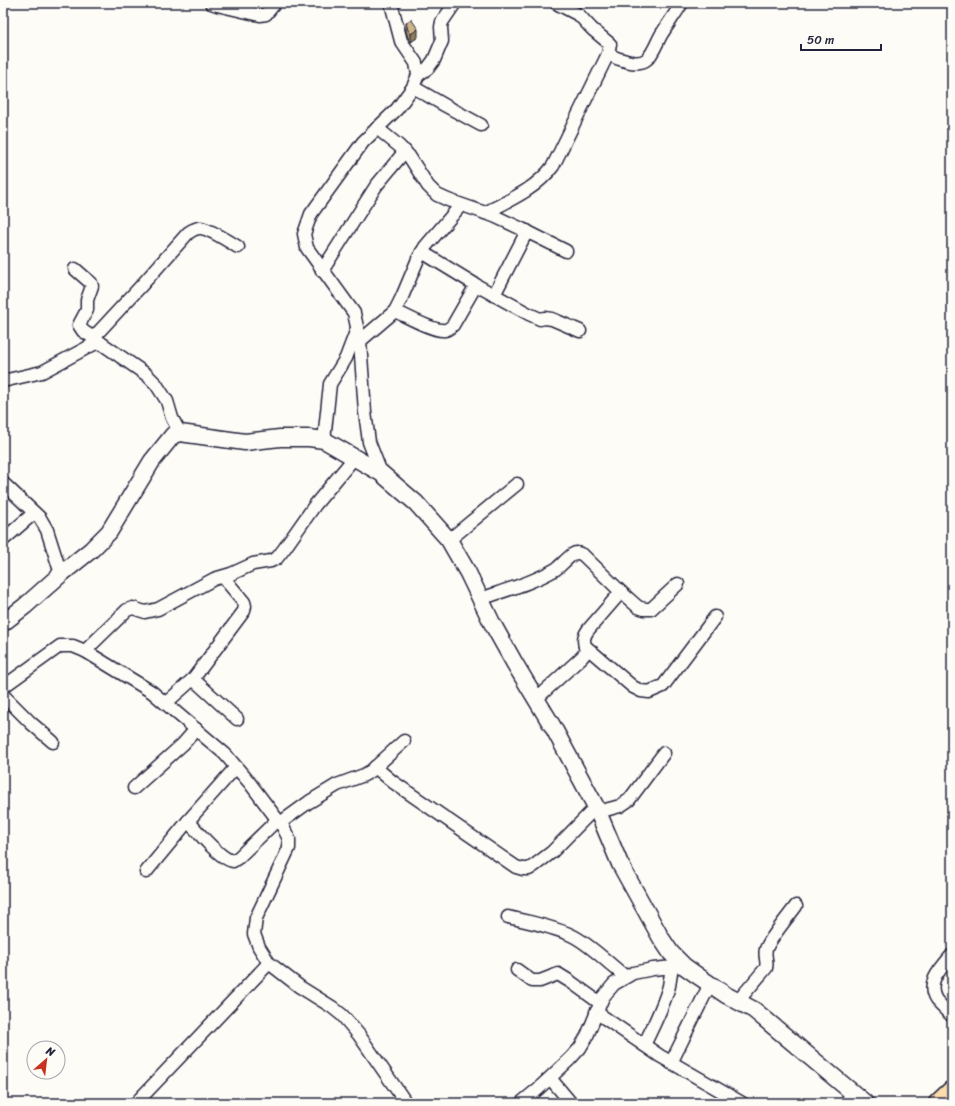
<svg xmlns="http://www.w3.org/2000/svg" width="955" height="1106" viewBox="0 0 955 1106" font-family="Sriracha,sans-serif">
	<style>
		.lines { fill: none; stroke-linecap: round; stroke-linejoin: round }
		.street-casing { stroke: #22223b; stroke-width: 15 }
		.secondary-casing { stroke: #22223b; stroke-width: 19 }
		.primary-casing { stroke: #22223b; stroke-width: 21 }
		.street { stroke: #fdfcf7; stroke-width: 12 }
		.secondary { stroke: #fdfcf7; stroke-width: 16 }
		.primary { stroke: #fcdcac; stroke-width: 18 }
		.wall { fill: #b19c72; stroke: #22223b }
		.shaded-wall { fill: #907f5d; stroke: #22223b }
		.building { fill: #ceb585; stroke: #22223b }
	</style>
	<rect width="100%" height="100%" fill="#fdfcf7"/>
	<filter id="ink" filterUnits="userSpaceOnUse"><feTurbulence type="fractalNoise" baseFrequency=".025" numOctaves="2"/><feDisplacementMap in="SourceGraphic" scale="8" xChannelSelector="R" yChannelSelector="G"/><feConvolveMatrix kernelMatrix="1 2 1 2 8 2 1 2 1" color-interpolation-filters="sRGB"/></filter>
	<g filter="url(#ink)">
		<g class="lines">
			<defs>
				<g id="street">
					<path d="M211 3 217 5 260 15 266 14 275 3"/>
					<path d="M608 54C617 59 638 67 647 59 653 54 657 42 661 35 668 24 675 14 682 3"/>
					<path d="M418 75 428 68 434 60 442 41 441 27 442 22 455 3"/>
					<path d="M413 87 446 106 481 125"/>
					<path d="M377 128 399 146 409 156 428 186 437 195 448 200 494 216 522 229 566 251"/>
					<path d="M485 213C510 200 536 189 553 166L608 54 610 44 592 29 579 15 556 3"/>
					<path d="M422 252 476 285 529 314 540 319 545 318 552 319 580 331"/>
					<path d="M75 269 91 283 92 286 87 300V310L79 325 83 331 100 342"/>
					<path d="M322 271 376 186 405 151"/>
					<path d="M494 295 527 231"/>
					<path d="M395 311C406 316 431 330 442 330 446 331 450 328 453 325L476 285"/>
					<path d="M93 338 141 286 188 233C191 231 195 228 200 228 208 228 230 242 238 247"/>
					<path d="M360 341 395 311 402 297 418 259 425 247 461 205"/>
					<path d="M3 381 42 372 94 344 101 343 147 375 156 384 167 401 172 418 180 433"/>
					<path d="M324 440 330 384 346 358 357 329"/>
					<path d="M381 473 369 442 365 412 360 341 354 313 307 248 304 234 311 214 363 142 397 109 413 87 418 75 416 63 401 41 391 3"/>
					<path d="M3 483 40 518 47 530 61 574"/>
					<path d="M3 540 34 513"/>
					<path d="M449 540 517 484"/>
					<path d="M480 599C506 590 532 583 556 569 561 566 572 552 577 553 579 553 581 554 583 555L621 592 638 607 644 609H651L678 584"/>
					<path d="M585 646 633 687 641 691 649 692 663 686 715 617"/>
					<path d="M85 651 127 610 133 608 145 612 158 609 214 579 231 574 253 564 271 561 277 558 284 549 315 505 354 458"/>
					<path d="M193 679 237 719"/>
					<path d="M3 687 60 646H73L85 651 152 692 225 754 249 782 283 827 289 839V848L256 918 254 934 259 947 269 963 300 987 332 1007 342 1015 359 1035 406 1103"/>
					<path d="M3 695 31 723 53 742"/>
					<path d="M536 699 582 657 586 652C584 641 582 639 588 630L621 592"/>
					<path d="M166 703 193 679 244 611 245 606 244 602 223 577"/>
					<path d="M375 767 393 782 516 867 523 869H529L535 865 552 852 596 807"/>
					<path d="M134 788 183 744 196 729"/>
					<path d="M598 812 620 806 629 800 664 753"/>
					<path d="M188 821C197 831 221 860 233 861L239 857 277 820"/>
					<path d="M280 823 309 802 337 785 364 775 371 771 404 741"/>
					<path d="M146 872 188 821 236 767"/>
					<path d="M508 917C529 922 551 926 571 935 589 943 610 965 626 977"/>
					<path d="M952 955C942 967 925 983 936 1000 941 1006 947 1011 952 1016"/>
					<path d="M517 970 532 981H540L558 974 571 982 600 1003"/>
					<path d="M738 1001 766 968C768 962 764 956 766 949 770 938 788 917 796 906"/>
					<path d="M596 1012 660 1056 742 1103"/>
					<path d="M644 1045C653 1027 664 1005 669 986 670 980 671 973 672 967"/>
					<path d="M671 1063 710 984"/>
					<path d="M550 1078 571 1103"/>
					<path d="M136 1103 269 963"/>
					<path d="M521 1103 538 1089 570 1059 580 1048 587 1036 603 997 614 984 633 973 653 969 684 966"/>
					<path d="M846 1103 853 1093"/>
				</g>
				<path id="secondary" d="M3 623 25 606 61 574 91 550 109 532 152 461 173 435 180 433 245 442 280 438H309L324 440 381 473 416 503 449 540 468 573 492 623 515 664 553 727 596 807 620 864 661 938 671 953 684 966 698 976 726 995 754 1010 865 1103"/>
				<path id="primary" d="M938 1103 952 1090"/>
			</defs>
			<use href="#street" class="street-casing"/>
			<use href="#secondary" class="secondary-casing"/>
			<use href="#primary" class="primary-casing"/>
			<use href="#street" class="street"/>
			<use href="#secondary" class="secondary"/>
			<use href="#primary" class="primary"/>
		</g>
		<path class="wall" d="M406 23 418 37 411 42 408 38 406 31Z"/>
		<path class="shaded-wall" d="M418 29V37L411 42V34Z"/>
		<path class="building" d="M411 19 418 29 411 34 408 30 406 23Z"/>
	</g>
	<rect width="955" height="1106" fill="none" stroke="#fdfcf7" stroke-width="16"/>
	<rect x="8" y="8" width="939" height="1090" fill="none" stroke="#22223b" stroke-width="1.5" filter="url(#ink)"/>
	<g transform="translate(46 1060) rotate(28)"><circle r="19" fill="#fdfcf7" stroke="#a5a5ac"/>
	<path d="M0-3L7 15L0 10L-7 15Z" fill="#c8321e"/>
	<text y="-6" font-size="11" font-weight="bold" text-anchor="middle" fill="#22223b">N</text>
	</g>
	<path d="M801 44v6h80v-6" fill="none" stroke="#22223b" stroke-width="2"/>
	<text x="807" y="44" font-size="12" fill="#22223b" stroke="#fdfcf7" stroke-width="3" paint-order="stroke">50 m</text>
</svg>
